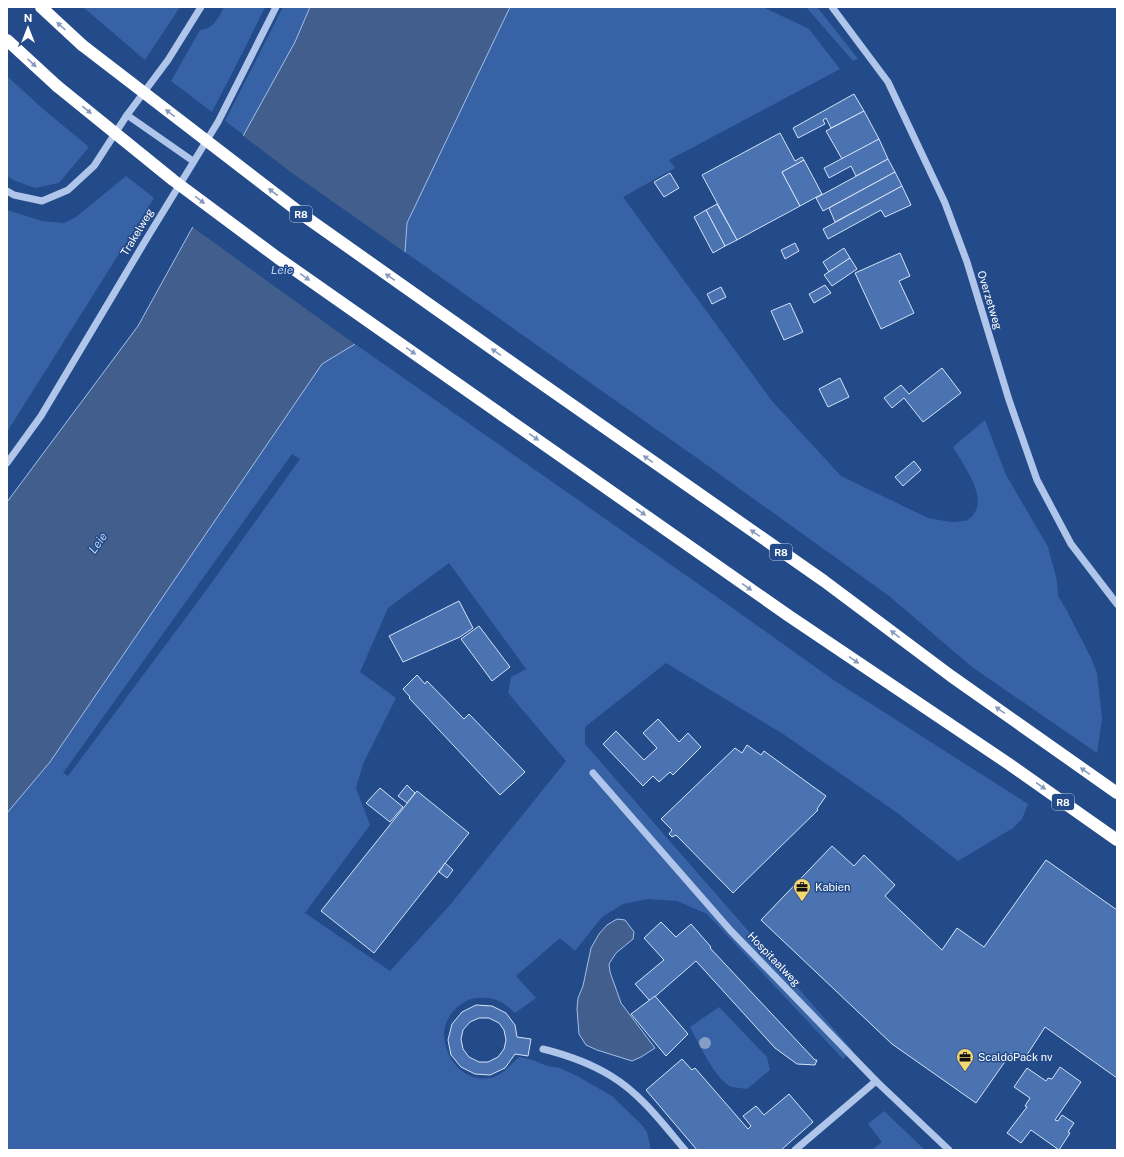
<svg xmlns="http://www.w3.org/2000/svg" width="1124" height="1157" viewBox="0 0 1124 1157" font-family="'Public Sans',sans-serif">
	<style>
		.green { fill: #3763a6; fill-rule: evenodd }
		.water { fill: #425e8c; stroke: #a3c0eb }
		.pier { fill: #234a89 }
		.building { fill: #4b73b1; stroke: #d4e2f7; fill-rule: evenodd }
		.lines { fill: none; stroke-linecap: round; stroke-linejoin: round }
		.minor { stroke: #afc6ea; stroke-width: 7 }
		.highway { stroke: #fff; stroke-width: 12 }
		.highway-bridge { stroke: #fff; stroke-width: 12 }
		.tree { fill: #849ec6 }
		.oneway { fill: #869bbe }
		.labels { text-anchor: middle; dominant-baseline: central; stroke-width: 3; stroke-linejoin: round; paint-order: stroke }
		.shield { fill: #234a89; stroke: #bdc9dc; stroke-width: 1 }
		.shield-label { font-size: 10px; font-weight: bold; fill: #fff }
		.street-label { font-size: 11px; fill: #fff; stroke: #234a89 }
		.poi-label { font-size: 11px; fill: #fff; stroke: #234a89; text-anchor: start }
		.water-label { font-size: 12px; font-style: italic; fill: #bbd1f1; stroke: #234a89 }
	</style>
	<rect width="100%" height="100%" fill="#234a89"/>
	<g class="green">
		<path d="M83 7H180L145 60Z"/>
		<path d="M224 7H265L247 44 212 112 171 81 200 30C214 29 218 18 224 7Z"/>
		<path d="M283 7H310L295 42 244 135 225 121Z"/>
		<path d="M510 7H763L809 29 840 69 669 160 675 168 623 197 772 401 841 476 928 518 951 522 966 521C969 519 973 516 975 512 986 494 962 463 953 447L985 420 1006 475 1048 547 1057 581 1058 596 1066 609 1091 658 1097 673 1102 719 1097 753 972 667 889 596 704 463 405 252 407 223Z"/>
		<path d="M806 7H817L858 59 853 61Z"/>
		<path d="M7 76 43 109 89 147 59 183 35 188 13 180 7 176Z"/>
		<path d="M126 176 154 198 7 432V210L42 221 64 223 76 217Z"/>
		<path d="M355 344 717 597 832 679 1028 804 1022 819 1013 828 958 861 896 812 783 734 666 663 585 727V744L853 1051 843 1059 707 914 677 901 648 899 623 904 602 917 575 951 560 938 516 976 536 998 515 1013C502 1001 495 997 477 998 460 999 443 1018 444 1036 446 1060 464 1082 490 1078 501 1076 511 1065 519 1057L533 1060 547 1066 560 1068 577 1076 612 1096 641 1124 647 1132 651 1150H7V813L50 762 322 363ZM292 454 300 459 205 592 68 776 63 773ZM449 563 526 669 511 677 508 693 566 761 450 905 390 971 305 913 370 825 356 788 363 764 396 698 360 672 388 608Z"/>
		<path d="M719 1007 767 1057 770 1070 747 1089C742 1088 737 1088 732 1087 717 1083 697 1040 690 1027Z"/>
		<path d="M884 1111 925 1150H872L882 1142 868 1124Z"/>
	</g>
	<g class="water">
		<path d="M310 7H510L407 223 405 252 355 344 322 364 50 762 7 813V502L138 326 295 42Z"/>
		<path d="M617 919 625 920 634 932 633 939 616 953 609 964 610 972 621 1003 655 1048 641 1057 632 1061 597 1050 586 1045 579 1034 577 1009 578 998 583 986 591 948 599 934 607 925Z"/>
	</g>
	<path class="pier" d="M242 135 292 173 406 253 356 345 191 226Z"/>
	<g class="building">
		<path d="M854 94 864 111 831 128 826 118 823 120 825 124 798 138 793 128Z"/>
		<path d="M864 111 879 139 842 159 826 131Z"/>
		<path d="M780 133 795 161 802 157 804 160 782 172 800 206 737 240 702 175Z"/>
		<path d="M879 139 888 159 856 176 851 166 829 178 824 168Z"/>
		<path d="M888 159 895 172 823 211 816 198Z"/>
		<path d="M804 160 822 194 800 206 782 172Z"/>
		<path d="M895 172 902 186 835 222 829 208Z"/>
		<path d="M670 173 679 188 664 197 654 182Z"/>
		<path d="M902 186 911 205 885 217 881 210 828 239 823 229Z"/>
		<path d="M717 204 737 240 725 246 706 210Z"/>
		<path d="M706 210 725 246 713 253 694 217Z"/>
		<path d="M795 243 799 251 785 259 781 250Z"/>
		<path d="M844 248 850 258 829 272 823 262Z"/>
		<path d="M900 253 910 276 899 281 914 313 881 329 855 273Z"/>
		<path d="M850 258 857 269 832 286 824 275Z"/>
		<path d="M825 285 831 293 814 303 809 294Z"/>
		<path d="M721 287 726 297 712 304 707 294Z"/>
		<path d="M790 303 803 332 784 340 771 311Z"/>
		<path d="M942 368 961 393 923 422 904 398 892 408 884 398 901 385 909 394Z"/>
		<path d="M840 378 849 397 828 407 819 389Z"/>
		<path d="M914 461 921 470 903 486 895 477Z"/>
		<path d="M459 601 473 628 460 637 403 662 389 636Z"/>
		<path d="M479 626 510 667 492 681 461 639Z"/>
		<path d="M417 675 425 684 427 681 464 719 469 714 525 772 500 795 409 698 410 697 403 689Z"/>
		<path d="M658 719 679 742 688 733 701 747 673 775 670 772 659 782 653 776 643 786 603 744 616 731 644 760 657 748 643 733Z"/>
		<path d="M747 745 761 755 764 751 826 796 817 809 818 810 733 893 676 835 672 837 669 834 672 830 661 819 735 748 742 753Z"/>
		<path d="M407 785 415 793 407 803 398 796Z"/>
		<path d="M380 788 403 807 390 822 366 803Z"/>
		<path d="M417 791 469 833 374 953 321 911Z"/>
		<path d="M832 846 854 866 864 855 895 885 885 896 942 950 957 928 984 947 1046 860 1117 910V1078L1045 1027 1023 1061 1011 1053 976 1103 892 1044 761 920Z"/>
		<path d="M445 863 453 870 447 878 439 872Z"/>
		<path d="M661 922 676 937 691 924 711 947 710 948 815 1060H817L815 1065 797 1064 775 1048 696 961 650 1001 635 984 664 960 644 938Z"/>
		<path d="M655 996 688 1034 666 1056 631 1014Z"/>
		<path d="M476 1005 492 1006 506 1013 515 1025 517 1037 531 1039 528 1056 515 1054 505 1068 490 1075 475 1074 461 1067 451 1055 448 1040 452 1024 462 1012ZM479 1018H489L499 1023 504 1030 506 1040 504 1049 498 1057 488 1062H479L469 1057 463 1049 461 1039 463 1030 470 1022Z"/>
		<path d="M682 1059 692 1070 695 1068 748 1129 751 1126 743 1116 756 1106 764 1115 789 1094 813 1122 781 1150H697L646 1090Z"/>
		<path d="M1060 1067 1081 1082 1055 1120 1058 1121 1062 1115 1074 1123 1068 1132 1070 1133 1059 1150 1031 1130 1021 1143 1007 1133 1027 1107 1025 1106 1030 1098 1014 1087 1027 1068 1046 1081 1048 1078 1052 1079Z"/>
	</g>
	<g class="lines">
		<g class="minor">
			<path d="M832 7 888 82 945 203 967 262 1009 400 1037 480 1071 544 1117 604"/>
			<path d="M127 115 193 161"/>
			<path d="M7 191 14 195 42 201 68 190 94 166 127 115 168 60 201 7"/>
			<path d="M7 463 41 416 147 238 218 122 276 7"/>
			<path d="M593 773 731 931 876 1081 949 1150"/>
			<path d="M543 1049C567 1055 590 1063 611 1076 641 1094 663 1124 685 1150"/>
			<path d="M795 1150 876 1081"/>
		</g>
		<g class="highway">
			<path d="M41 7 82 45"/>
			<path d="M7 40 57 86"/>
			<path d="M528 374 824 581 951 676 1117 793"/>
			<path d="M502 415 789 616 1009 764 1117 840"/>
		</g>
		<g class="highway-bridge">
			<path d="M82 45 307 218 528 374"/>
			<path d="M57 86 173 180 278 258 502 415"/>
		</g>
	</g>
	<circle class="tree" cx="705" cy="1043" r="6"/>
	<defs><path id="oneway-solid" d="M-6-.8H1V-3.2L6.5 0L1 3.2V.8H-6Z"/></defs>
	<g class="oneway">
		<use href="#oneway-solid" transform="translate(61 26) rotate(-138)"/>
		<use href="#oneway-solid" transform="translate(32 63) rotate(43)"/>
		<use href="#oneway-solid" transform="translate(87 110) rotate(39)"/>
		<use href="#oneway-solid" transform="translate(170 113) rotate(-142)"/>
		<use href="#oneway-solid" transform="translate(273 192) rotate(-142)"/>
		<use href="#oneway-solid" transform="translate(200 200) rotate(37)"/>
		<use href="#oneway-solid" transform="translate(305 277) rotate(35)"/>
		<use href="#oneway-solid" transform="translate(390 277) rotate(-145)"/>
		<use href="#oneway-solid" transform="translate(411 351) rotate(35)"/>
		<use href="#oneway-solid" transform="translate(496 352) rotate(-145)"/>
		<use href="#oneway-solid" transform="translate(534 437) rotate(35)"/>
		<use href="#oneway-solid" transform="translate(648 459) rotate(-145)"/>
		<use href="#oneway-solid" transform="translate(641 512) rotate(35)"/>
		<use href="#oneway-solid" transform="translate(755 533) rotate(-145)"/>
		<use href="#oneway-solid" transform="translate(747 587) rotate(35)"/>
		<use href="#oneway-solid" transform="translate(895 634) rotate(-143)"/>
		<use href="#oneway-solid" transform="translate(854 660) rotate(34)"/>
		<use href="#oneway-solid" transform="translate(1000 710) rotate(-145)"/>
		<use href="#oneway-solid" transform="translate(1085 771) rotate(-145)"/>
		<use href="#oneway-solid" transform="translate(1041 786) rotate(35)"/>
	</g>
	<defs>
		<symbol id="office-pin" viewBox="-11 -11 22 30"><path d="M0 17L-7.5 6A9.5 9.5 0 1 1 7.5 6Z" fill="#f5d772" stroke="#234a89"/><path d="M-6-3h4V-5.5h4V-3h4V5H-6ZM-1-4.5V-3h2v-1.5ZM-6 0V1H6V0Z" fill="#111"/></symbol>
	</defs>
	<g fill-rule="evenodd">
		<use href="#office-pin" x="792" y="877" width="20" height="27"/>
		<use href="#office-pin" x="955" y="1047" width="20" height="27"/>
	</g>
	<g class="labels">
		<g class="shield">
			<rect x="290" y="206" width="22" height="16" rx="3"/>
			<rect x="770" y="544" width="22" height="16" rx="3"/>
			<rect x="1052" y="794" width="22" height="16" rx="3"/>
		</g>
		<g class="shield-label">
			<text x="301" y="214">R8</text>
			<text x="781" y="552">R8</text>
			<text x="1063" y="802">R8</text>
		</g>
		<g class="street-label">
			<text transform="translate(137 232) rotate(-59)">Trakelweg</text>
			<text transform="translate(990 300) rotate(73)">Overzetweg</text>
			<text transform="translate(774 959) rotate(46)">Hospitaalweg</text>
		</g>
		<g class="poi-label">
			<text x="815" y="887">Kabien</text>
			<text x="978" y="1057">ScaldoPack nv</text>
		</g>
		<g class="water-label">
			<text x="282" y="270">Leie</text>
			<text transform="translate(98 543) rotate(-55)">Leie</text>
		</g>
	</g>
	<rect width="1124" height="1157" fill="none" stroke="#ffffff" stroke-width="16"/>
	<g transform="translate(28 28)" stroke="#234a89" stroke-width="3" paint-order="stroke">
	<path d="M0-3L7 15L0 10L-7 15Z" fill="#ffffff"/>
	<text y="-6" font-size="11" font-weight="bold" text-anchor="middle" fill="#ffffff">N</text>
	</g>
</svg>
